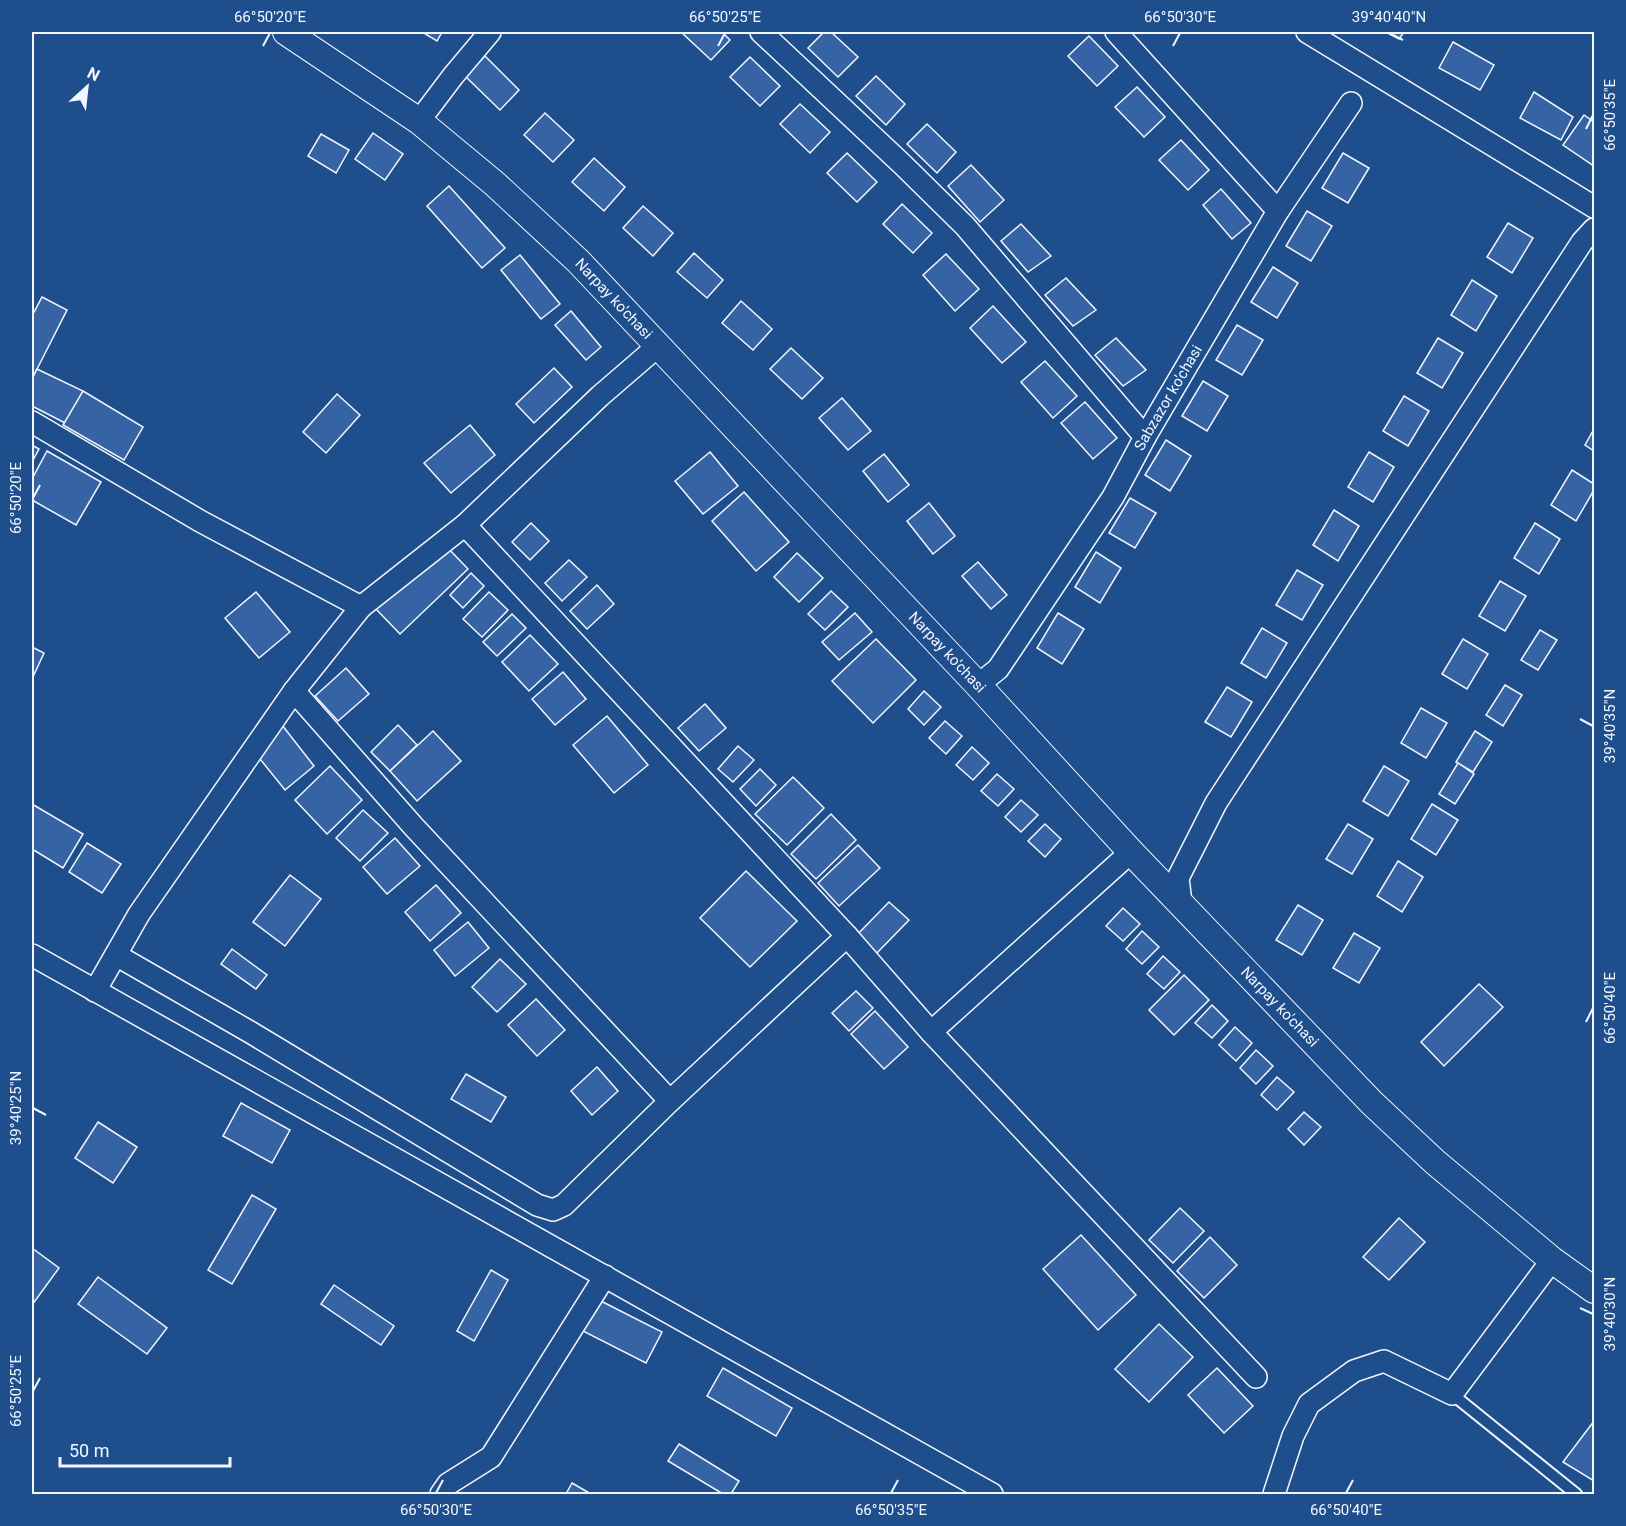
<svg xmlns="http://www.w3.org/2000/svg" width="1626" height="1526" viewBox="0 0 1626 1526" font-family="Roboto,sans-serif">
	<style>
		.building { fill: #3563a3; stroke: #f2f6ff; stroke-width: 1.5 }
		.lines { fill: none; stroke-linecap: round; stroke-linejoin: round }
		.service-casing { stroke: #f2f6ff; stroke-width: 14 }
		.minor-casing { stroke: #f2f6ff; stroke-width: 24 }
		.tertiary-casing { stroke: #f2f6ff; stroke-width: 28 }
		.service { stroke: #1f4e8c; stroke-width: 10 }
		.minor { stroke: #1f4e8c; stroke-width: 21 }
		.tertiary { stroke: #1f4e8c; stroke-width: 26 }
		.ticks { fill: none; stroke: #f2f6ff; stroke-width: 2 }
		.labels { text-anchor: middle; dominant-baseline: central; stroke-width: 4.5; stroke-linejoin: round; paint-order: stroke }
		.street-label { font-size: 15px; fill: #f2f6ff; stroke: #1f4e8c }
		.neatline { fill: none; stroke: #f2f6ff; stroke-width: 2 }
		.ticks-label { font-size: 15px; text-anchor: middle; fill: #f2f6ff }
	</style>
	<rect width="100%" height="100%" fill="#1f4e8c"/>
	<g class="building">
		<path d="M422 32H442L437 41Z"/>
		<path d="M681 32H722L730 40 711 60Z"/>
		<path d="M824 32H831L858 57 838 77 808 48Z"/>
		<path d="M1386 32H1404L1399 39Z"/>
		<path d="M1089 36 1118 66 1097 86 1068 56Z"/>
		<path d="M1453 42 1494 65 1480 90 1439 68Z"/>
		<path d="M485 56 519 90 500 110 465 76Z"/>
		<path d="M750 57 780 86 760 106 730 77Z"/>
		<path d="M876 76 905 104 886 125 856 96Z"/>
		<path d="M1137 87 1165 117 1144 137 1115 107Z"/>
		<path d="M1534 92 1573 117 1561 140 1520 118Z"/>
		<path d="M800 104 830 132 810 153 780 124Z"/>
		<path d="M545 113 574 140 553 162 524 135Z"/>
		<path d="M1584 115 1594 122V166L1563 145Z"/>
		<path d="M927 124 956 152 937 173 907 144Z"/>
		<path d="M373 133 403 154 385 180 355 159Z"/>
		<path d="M321 134 349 150 336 173 308 156Z"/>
		<path d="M1181 140 1209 170 1188 190 1159 160Z"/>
		<path d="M847 153 877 182 857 202 827 173Z"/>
		<path d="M1343 153 1369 168 1348 203 1322 188Z"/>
		<path d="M594 158 625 187 604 211 572 182Z"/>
		<path d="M971 165 1004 200 980 222 948 186Z"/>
		<path d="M449 186 505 248 482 268 427 206Z"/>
		<path d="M1221 189 1251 223 1232 239 1203 205Z"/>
		<path d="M902 204 932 233 913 253 883 224Z"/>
		<path d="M643 206 673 233 653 256 623 228Z"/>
		<path d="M1307 211 1332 226 1311 261 1286 246Z"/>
		<path d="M1508 223 1533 238 1512 273 1487 257Z"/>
		<path d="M1021 224 1051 256 1028 272 1001 241Z"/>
		<path d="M694 253 723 280 707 298 677 272Z"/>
		<path d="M946 254 979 289 955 311 923 275Z"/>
		<path d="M520 255 560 304 541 319 501 270Z"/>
		<path d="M1273 267 1298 283 1277 318 1251 302Z"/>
		<path d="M1066 278 1096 310 1073 326 1045 295Z"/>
		<path d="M1472 280 1497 296 1476 331 1451 315Z"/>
		<path d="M42 297 67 310 32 379V316Z"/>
		<path d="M741 301 772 329 753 350 722 323Z"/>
		<path d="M993 306 1026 342 1002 363 970 328Z"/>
		<path d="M571 311 601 347 586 360 555 325Z"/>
		<path d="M1237 325 1263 340 1242 375 1216 360Z"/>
		<path d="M1116 338 1146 370 1123 386 1095 355Z"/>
		<path d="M1438 338 1463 353 1442 388 1417 373Z"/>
		<path d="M791 348 823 378 802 399 770 369Z"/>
		<path d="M1045 361 1077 396 1053 418 1021 382Z"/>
		<path d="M554 368 572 387 534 423 516 404Z"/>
		<path d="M37 369 83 391 67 424 32 406V379Z"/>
		<path d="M1203 381 1228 396 1207 431 1182 416Z"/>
		<path d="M83 391 143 427 124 460 63 425Z"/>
		<path d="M337 394 360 415 326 453 303 432Z"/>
		<path d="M1404 396 1429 411 1408 446 1383 431Z"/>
		<path d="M842 398 871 431 848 450 819 418Z"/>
		<path d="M1085 402 1117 438 1093 459 1061 423Z"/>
		<path d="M470 425 495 455 451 493 424 463Z"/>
		<path d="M1594 429V451L1585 445Z"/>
		<path d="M1166 440 1191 456 1170 491 1145 475Z"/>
		<path d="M32 445 39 449 32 462Z"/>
		<path d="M47 451 101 482 76 525 32 500V479Z"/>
		<path d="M710 452 738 486 703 514 675 481Z"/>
		<path d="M1369 452 1394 467 1373 502 1348 487Z"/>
		<path d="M884 454 909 485 888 502 863 471Z"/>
		<path d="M1572 470 1594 484V490L1576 521 1551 505Z"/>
		<path d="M744 492 789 542 756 571 712 521Z"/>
		<path d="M1130 498 1156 513 1135 548 1109 533Z"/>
		<path d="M929 503 955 536 933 554 907 521Z"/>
		<path d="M1334 510 1359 526 1338 561 1313 545Z"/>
		<path d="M531 523 549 541 530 560 512 542Z"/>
		<path d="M1535 523 1560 539 1539 574 1514 558Z"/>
		<path d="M444 544 468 569 400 634 376 609Z"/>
		<path d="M1096 552 1121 568 1100 603 1075 587Z"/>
		<path d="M797 553 823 578 799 602 774 577Z"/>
		<path d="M569 560 587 577 562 601 545 583Z"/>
		<path d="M978 562 1007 595 991 609 962 576Z"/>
		<path d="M1297 570 1323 585 1302 620 1276 605Z"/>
		<path d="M471 573 484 586 463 608 450 595Z"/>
		<path d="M1500 581 1526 596 1505 631 1479 616Z"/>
		<path d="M597 585 614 604 587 629 570 611Z"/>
		<path d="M831 591 848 607 825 630 808 614Z"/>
		<path d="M256 592 290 632 259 658 225 618Z"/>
		<path d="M489 592 508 610 482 637 463 619Z"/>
		<path d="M855 613 872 632 839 660 822 642Z"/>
		<path d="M1058 613 1084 629 1062 664 1037 648Z"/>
		<path d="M512 614 526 628 497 656 483 642Z"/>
		<path d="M1262 628 1287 643 1266 678 1241 663Z"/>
		<path d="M1540 630 1557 640 1538 670 1521 660Z"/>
		<path d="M530 635 558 664 529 691 502 662Z"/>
		<path d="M876 639 916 680 873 723 832 681Z"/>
		<path d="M1463 639 1488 654 1467 689 1442 674Z"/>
		<path d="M32 647 44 653 32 679Z"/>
		<path d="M346 668 369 694 338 721 315 696Z"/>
		<path d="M563 672 586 699 555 725 532 699Z"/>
		<path d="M1505 685 1522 695 1503 726 1486 715Z"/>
		<path d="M1227 687 1252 702 1231 737 1205 722Z"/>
		<path d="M924 691 941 707 924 725 908 709Z"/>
		<path d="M705 704 726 728 699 751 678 728Z"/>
		<path d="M1421 708 1447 723 1426 758 1401 743Z"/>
		<path d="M607 716 648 765 614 793 573 745Z"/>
		<path d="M945 721 962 736 946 754 929 738Z"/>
		<path d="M282 725 314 766 285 790 252 749Z"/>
		<path d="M398 725 417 745 390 771 371 752Z"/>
		<path d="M433 731 461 761 417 801 390 771Z"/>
		<path d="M1475 731 1492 742 1473 772 1456 762Z"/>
		<path d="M738 746 754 760 733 782 718 769Z"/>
		<path d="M972 747 989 763 973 780 956 765Z"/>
		<path d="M1458 763 1474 774 1455 804 1439 794Z"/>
		<path d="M330 766 362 800 327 834 295 800Z"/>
		<path d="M1384 766 1409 781 1388 816 1363 801Z"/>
		<path d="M760 769 776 785 756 806 740 789Z"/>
		<path d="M997 774 1014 789 998 806 981 791Z"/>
		<path d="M793 777 824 808 787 845 755 814Z"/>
		<path d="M1021 800 1038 815 1021 832 1005 817Z"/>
		<path d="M32 804 83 834 63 868 32 849Z"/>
		<path d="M1432 804 1458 820 1436 855 1411 839Z"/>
		<path d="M363 810 388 833 360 861 336 838Z"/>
		<path d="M831 814 856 840 816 879 791 854Z"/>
		<path d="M1045 824 1061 839 1045 857 1028 841Z"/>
		<path d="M1348 824 1373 839 1352 874 1326 859Z"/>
		<path d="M395 838 420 866 387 894 363 867Z"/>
		<path d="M87 843 121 864 102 893 69 872Z"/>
		<path d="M858 845 880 868 839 906 818 883Z"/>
		<path d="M1398 861 1423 877 1402 912 1377 896Z"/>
		<path d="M746 871 797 921 750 967 700 918Z"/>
		<path d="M290 875 321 899 285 946 253 922Z"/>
		<path d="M436 885 461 913 430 941 405 912Z"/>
		<path d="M889 902 909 920 876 954 856 936Z"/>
		<path d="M1298 905 1323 920 1302 955 1276 940Z"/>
		<path d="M1123 908 1140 924 1123 941 1106 926Z"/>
		<path d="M468 922 489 948 455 976 434 950Z"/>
		<path d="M1142 931 1159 947 1142 964 1126 949Z"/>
		<path d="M1354 933 1380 948 1359 983 1333 968Z"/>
		<path d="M232 949 267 975 256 989 221 964Z"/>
		<path d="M1163 956 1180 972 1164 989 1147 974Z"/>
		<path d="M500 959 526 984 497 1012 472 987Z"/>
		<path d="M1184 975 1209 1000 1174 1035 1149 1010Z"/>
		<path d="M1479 984 1503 1007 1444 1066 1421 1042Z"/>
		<path d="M856 991 873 1008 849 1031 832 1013Z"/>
		<path d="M536 999 565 1030 537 1056 508 1025Z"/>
		<path d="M1212 1005 1228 1021 1212 1038 1195 1023Z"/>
		<path d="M875 1011 908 1047 884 1069 851 1034Z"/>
		<path d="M1235 1027 1252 1043 1236 1061 1219 1045Z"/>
		<path d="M1256 1050 1273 1066 1256 1084 1240 1068Z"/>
		<path d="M597 1067 618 1091 592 1115 571 1091Z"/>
		<path d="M466 1074 506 1097 491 1122 451 1099Z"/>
		<path d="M1277 1077 1294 1092 1277 1110 1261 1095Z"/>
		<path d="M241 1103 290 1130 272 1163 223 1136Z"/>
		<path d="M1304 1112 1321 1127 1304 1145 1288 1129Z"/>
		<path d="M98 1122 137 1147 113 1183 75 1158Z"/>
		<path d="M252 1195 276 1209 232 1284 208 1270Z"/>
		<path d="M1180 1208 1204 1231 1173 1263 1149 1240Z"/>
		<path d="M1399 1218 1425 1242 1389 1280 1363 1257Z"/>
		<path d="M1081 1235 1136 1295 1098 1330 1043 1269Z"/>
		<path d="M1210 1237 1237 1265 1204 1298 1177 1271Z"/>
		<path d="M32 1248 59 1268 32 1305Z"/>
		<path d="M491 1270 508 1280 474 1341 457 1331Z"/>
		<path d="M98 1277 167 1328 147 1354 78 1304Z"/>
		<path d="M334 1285 394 1326 381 1345 321 1304Z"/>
		<path d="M593 1297 662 1332 646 1363 577 1328Z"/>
		<path d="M1159 1324 1193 1357 1149 1402 1115 1369Z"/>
		<path d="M723 1368 792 1408 776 1436 707 1396Z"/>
		<path d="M1217 1368 1253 1406 1224 1433 1188 1395Z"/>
		<path d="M1594 1421V1481L1563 1462Z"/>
		<path d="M679 1444 739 1481 731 1494H723L668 1461Z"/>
		<path d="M572 1483 591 1494H566Z"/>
	</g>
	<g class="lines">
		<defs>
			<path id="service" d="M1452 1394 1576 1494"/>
			<g id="minor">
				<path d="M761 32 902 164 965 226 1145 437"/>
				<path d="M1116 32 1278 211"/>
				<path d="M1307 32 1594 207"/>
				<path d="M419 121 453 76 490 32"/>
				<path d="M32 422 200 521 361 607"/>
				<path d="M465 525 847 936 931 1032 1256 1377"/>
				<path id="s1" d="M978 685 998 669 1113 497 1145 437 1278 211 1351 103"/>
				<path d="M294 691 414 827 670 1101 847 936"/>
				<path d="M1181 903 1178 878 1216 803 1582 242 1594 229"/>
				<path d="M32 955 992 1494"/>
				<path d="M116 955 250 1032 537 1205 553 1210 564 1205 670 1101"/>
				<path d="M95 991 139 914 294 691 361 607 465 525 600 396 658 346"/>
				<path d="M931 1032 1131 852"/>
				<path d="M441 1494 448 1484 491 1457 605 1276"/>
				<path d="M1274 1494 1293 1436 1309 1404 1354 1371 1384 1361 1452 1394 1552 1260"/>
			</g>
			<g id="tertiary">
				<path id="s2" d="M286 32 419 121 495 184 578 261 978 685 1131 852 1372 1103 1435 1162 1552 1260 1594 1290"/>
			</g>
		</defs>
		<use href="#service" class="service-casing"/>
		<use href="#minor" class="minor-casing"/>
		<use href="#tertiary" class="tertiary-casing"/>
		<use href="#service" class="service"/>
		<use href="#minor" class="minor"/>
		<use href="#tertiary" class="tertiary"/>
	</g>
	<path class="ticks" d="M1389 33 1403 40M263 46 270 33M718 46 725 33M1173 46 1180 33M1586 129 1593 115M33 498 40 485M1580 719 1593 726M1586 1022 1593 1008M33 1108 46 1115M1580 1308 1593 1314M33 1391 40 1378M436 1493 443 1480M891 1493 898 1480M1346 1493 1353 1480"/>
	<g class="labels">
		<g class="street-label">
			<text stroke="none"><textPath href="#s2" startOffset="424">Narpay ko'chasi</textPath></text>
			<text stroke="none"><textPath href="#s1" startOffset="346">Sabzazor ko'chasi</textPath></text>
			<text stroke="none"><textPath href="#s2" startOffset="910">Narpay ko'chasi</textPath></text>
			<text stroke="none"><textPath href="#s2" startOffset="1396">Narpay ko'chasi</textPath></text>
		</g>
	</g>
	<rect width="1626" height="1526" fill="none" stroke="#1f4e8c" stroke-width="66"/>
	<g transform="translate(87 87) rotate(27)" stroke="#1f4e8c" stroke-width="4.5" paint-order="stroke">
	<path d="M0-4.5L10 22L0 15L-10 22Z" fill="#f2f6ff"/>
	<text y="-9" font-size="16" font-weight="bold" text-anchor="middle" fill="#f2f6ff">N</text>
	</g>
	<path d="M60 1457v9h170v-9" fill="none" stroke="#f2f6ff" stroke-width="3"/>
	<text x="69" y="1457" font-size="18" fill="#f2f6ff" stroke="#1f4e8c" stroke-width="4.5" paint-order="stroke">50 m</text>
	<rect x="33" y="33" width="1560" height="1460" class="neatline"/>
	<g class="ticks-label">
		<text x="270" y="22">66°50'20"E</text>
		<text x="725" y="22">66°50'25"E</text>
		<text x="1180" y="22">66°50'30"E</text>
		<text x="1389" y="22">39°40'40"N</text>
		<text transform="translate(1610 115) rotate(-90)" y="5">66°50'35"E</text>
		<text transform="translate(16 498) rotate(-90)" y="5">66°50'20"E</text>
		<text transform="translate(1610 726) rotate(-90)" y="5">39°40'35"N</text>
		<text transform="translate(1610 1008) rotate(-90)" y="5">66°50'40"E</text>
		<text transform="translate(16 1108) rotate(-90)" y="5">39°40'25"N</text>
		<text transform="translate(1610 1314) rotate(-90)" y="5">39°40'30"N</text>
		<text transform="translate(16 1391) rotate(-90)" y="5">66°50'25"E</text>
		<text x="436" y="1515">66°50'30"E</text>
		<text x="891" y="1515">66°50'35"E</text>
		<text x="1346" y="1515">66°50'40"E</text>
	</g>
</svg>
